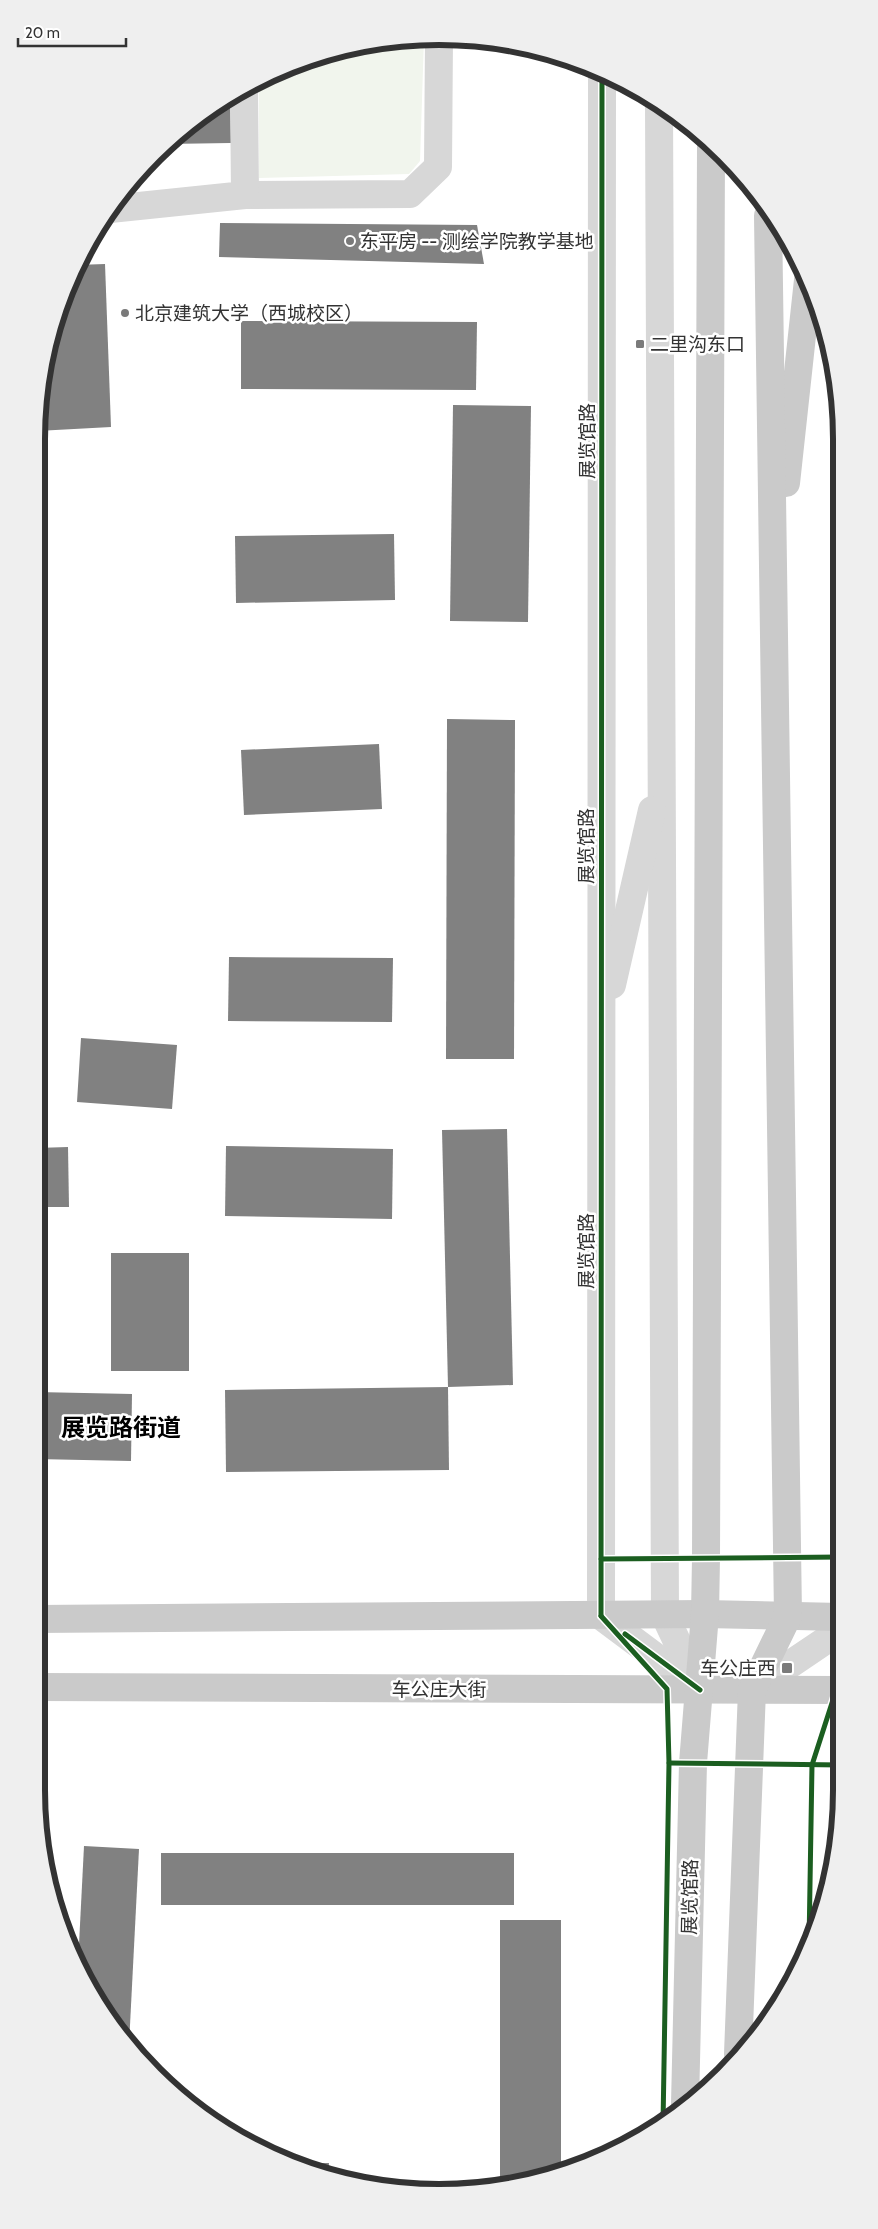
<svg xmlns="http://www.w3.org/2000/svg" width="878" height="2229" viewBox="0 0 878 2229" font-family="Cabin,'Noto Sans SC',sans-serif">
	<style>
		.green { fill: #f1f5ed }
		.building { fill: #818181 }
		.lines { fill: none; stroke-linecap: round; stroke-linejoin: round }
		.minor { stroke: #d7d7d7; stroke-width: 28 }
		.major { stroke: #cacaca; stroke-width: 28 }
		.cycleway-casing { stroke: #fff; stroke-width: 8 }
		.cycleway { stroke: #1b5e20; stroke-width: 5 }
		.poi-dot { fill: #7a7a7a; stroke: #fff; stroke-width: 2 }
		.labels { text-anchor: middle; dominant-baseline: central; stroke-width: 5; stroke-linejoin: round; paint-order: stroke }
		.poi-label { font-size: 19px; fill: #333; stroke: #fff; text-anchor: start }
		.street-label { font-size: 19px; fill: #333; stroke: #fff }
		.district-label { font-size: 24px; font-weight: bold; fill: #000; stroke: #fff }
		.rim { fill: none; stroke: #333; stroke-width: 6 }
	</style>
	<rect width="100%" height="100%" fill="#fff"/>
	<path class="green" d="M424 38 420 161 409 174 259 178V80L310 58 387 40Z"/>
	<g class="building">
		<path d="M230 96 231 143 167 144 174 136Z"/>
		<path d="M220 223 477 225 484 264 219 257Z"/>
		<path d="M105 264 111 427 37 431 50 334 76 265Z"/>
		<path d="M241 321 477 322 476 390 241 389Z"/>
		<path d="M453 405 531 406 528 622 450 621Z"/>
		<path d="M394 534 395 600 236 603 235 536Z"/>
		<path d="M447 719 515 720 514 1059H446Z"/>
		<path d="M379 744 382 809 244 815 241 750Z"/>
		<path d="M229 957 393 958 392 1022 228 1021Z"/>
		<path d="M81 1038 177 1045 172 1109 77 1102Z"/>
		<path d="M507 1129 513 1385 448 1387 442 1130Z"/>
		<path d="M226 1146 393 1149 392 1219 225 1216Z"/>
		<path d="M68 1147 69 1207H36V1148Z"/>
		<rect x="111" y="1253" width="78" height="118"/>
		<path d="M448 1387 449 1470 226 1472 225 1390Z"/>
		<path d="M36 1392 132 1394 131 1461 36 1459Z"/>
		<path d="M84 1846 139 1849 129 2045 90 1991 78 1964Z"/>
		<rect x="161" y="1853" width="353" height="52"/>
		<path d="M500 1920H561V2172L518 2185 500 2186Z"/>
		<path d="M290 2163H329L328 2176 310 2171Z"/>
	</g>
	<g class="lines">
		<g class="minor">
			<path d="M602 76 601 1616 700 1690"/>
			<path d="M659 103 665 1616 698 1686"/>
			<path d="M245 195 410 194 438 167 439 38"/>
			<path d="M110 209 245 195 244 87"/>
			<path d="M612 985 652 810"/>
			<path d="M752 1690 841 1630"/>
		</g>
		<g class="major">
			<path d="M786 483 808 280"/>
			<path d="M36 1619 705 1614 841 1617"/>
			<path d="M36 1687 842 1690"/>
			<path d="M738 2054 752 1690 788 1616 768 216"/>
			<path d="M685 2104 693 1763 705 1614 706 1558 711 147"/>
		</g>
		<defs>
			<g id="cycleway">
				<path d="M601 1559 841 1557"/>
				<path d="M601 1616 602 76"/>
				<path d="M601 1616 667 1689 669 1763 663 2125"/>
				<path d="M625 1634 700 1690"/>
				<path d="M669 1763 842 1765"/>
				<path d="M809 1944 812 1765 841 1675"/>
			</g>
		</defs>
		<use href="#cycleway" class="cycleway-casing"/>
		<use href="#cycleway" class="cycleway"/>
	</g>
	<g class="poi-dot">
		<circle cx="350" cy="241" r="5"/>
		<circle cx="125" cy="313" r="5"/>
		<rect x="635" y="339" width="10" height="10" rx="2.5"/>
		<rect x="781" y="1662" width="12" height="12" rx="2.5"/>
	</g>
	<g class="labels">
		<g class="poi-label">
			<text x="360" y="241">东平房 -- 测绘学院教学基地</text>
			<text x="135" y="313">北京建筑大学（西城校区）</text>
			<text x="650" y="344">二里沟东口</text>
			<text x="776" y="1668" text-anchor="end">车公庄西</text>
		</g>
		<g class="street-label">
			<text transform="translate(587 441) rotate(-90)">展览馆路</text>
			<text transform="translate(586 846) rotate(-90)">展览馆路</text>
			<text transform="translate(586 1251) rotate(-90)">展览馆路</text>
			<text x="439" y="1689">车公庄大街</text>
			<text transform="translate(690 1897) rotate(-89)">展览馆路</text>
		</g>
		<g class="district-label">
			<text x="121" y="1427">展览路街道</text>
		</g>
	</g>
	<path d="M0 0H878V2229H0ZM439 45H439A394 394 0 0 1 833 439V1790A394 394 0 0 1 439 2184H439A394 394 0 0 1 45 1790V439A394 394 0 0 1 439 45Z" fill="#efefef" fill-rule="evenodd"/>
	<path class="rim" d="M439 45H439A394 394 0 0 1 833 439V1790A394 394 0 0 1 439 2184H439A394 394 0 0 1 45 1790V439A394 394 0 0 1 439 45Z"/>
	<path d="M18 38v8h108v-8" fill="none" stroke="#333333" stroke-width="2.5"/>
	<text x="25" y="38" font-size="15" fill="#333333" stroke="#ffffff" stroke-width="4" paint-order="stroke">20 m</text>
</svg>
